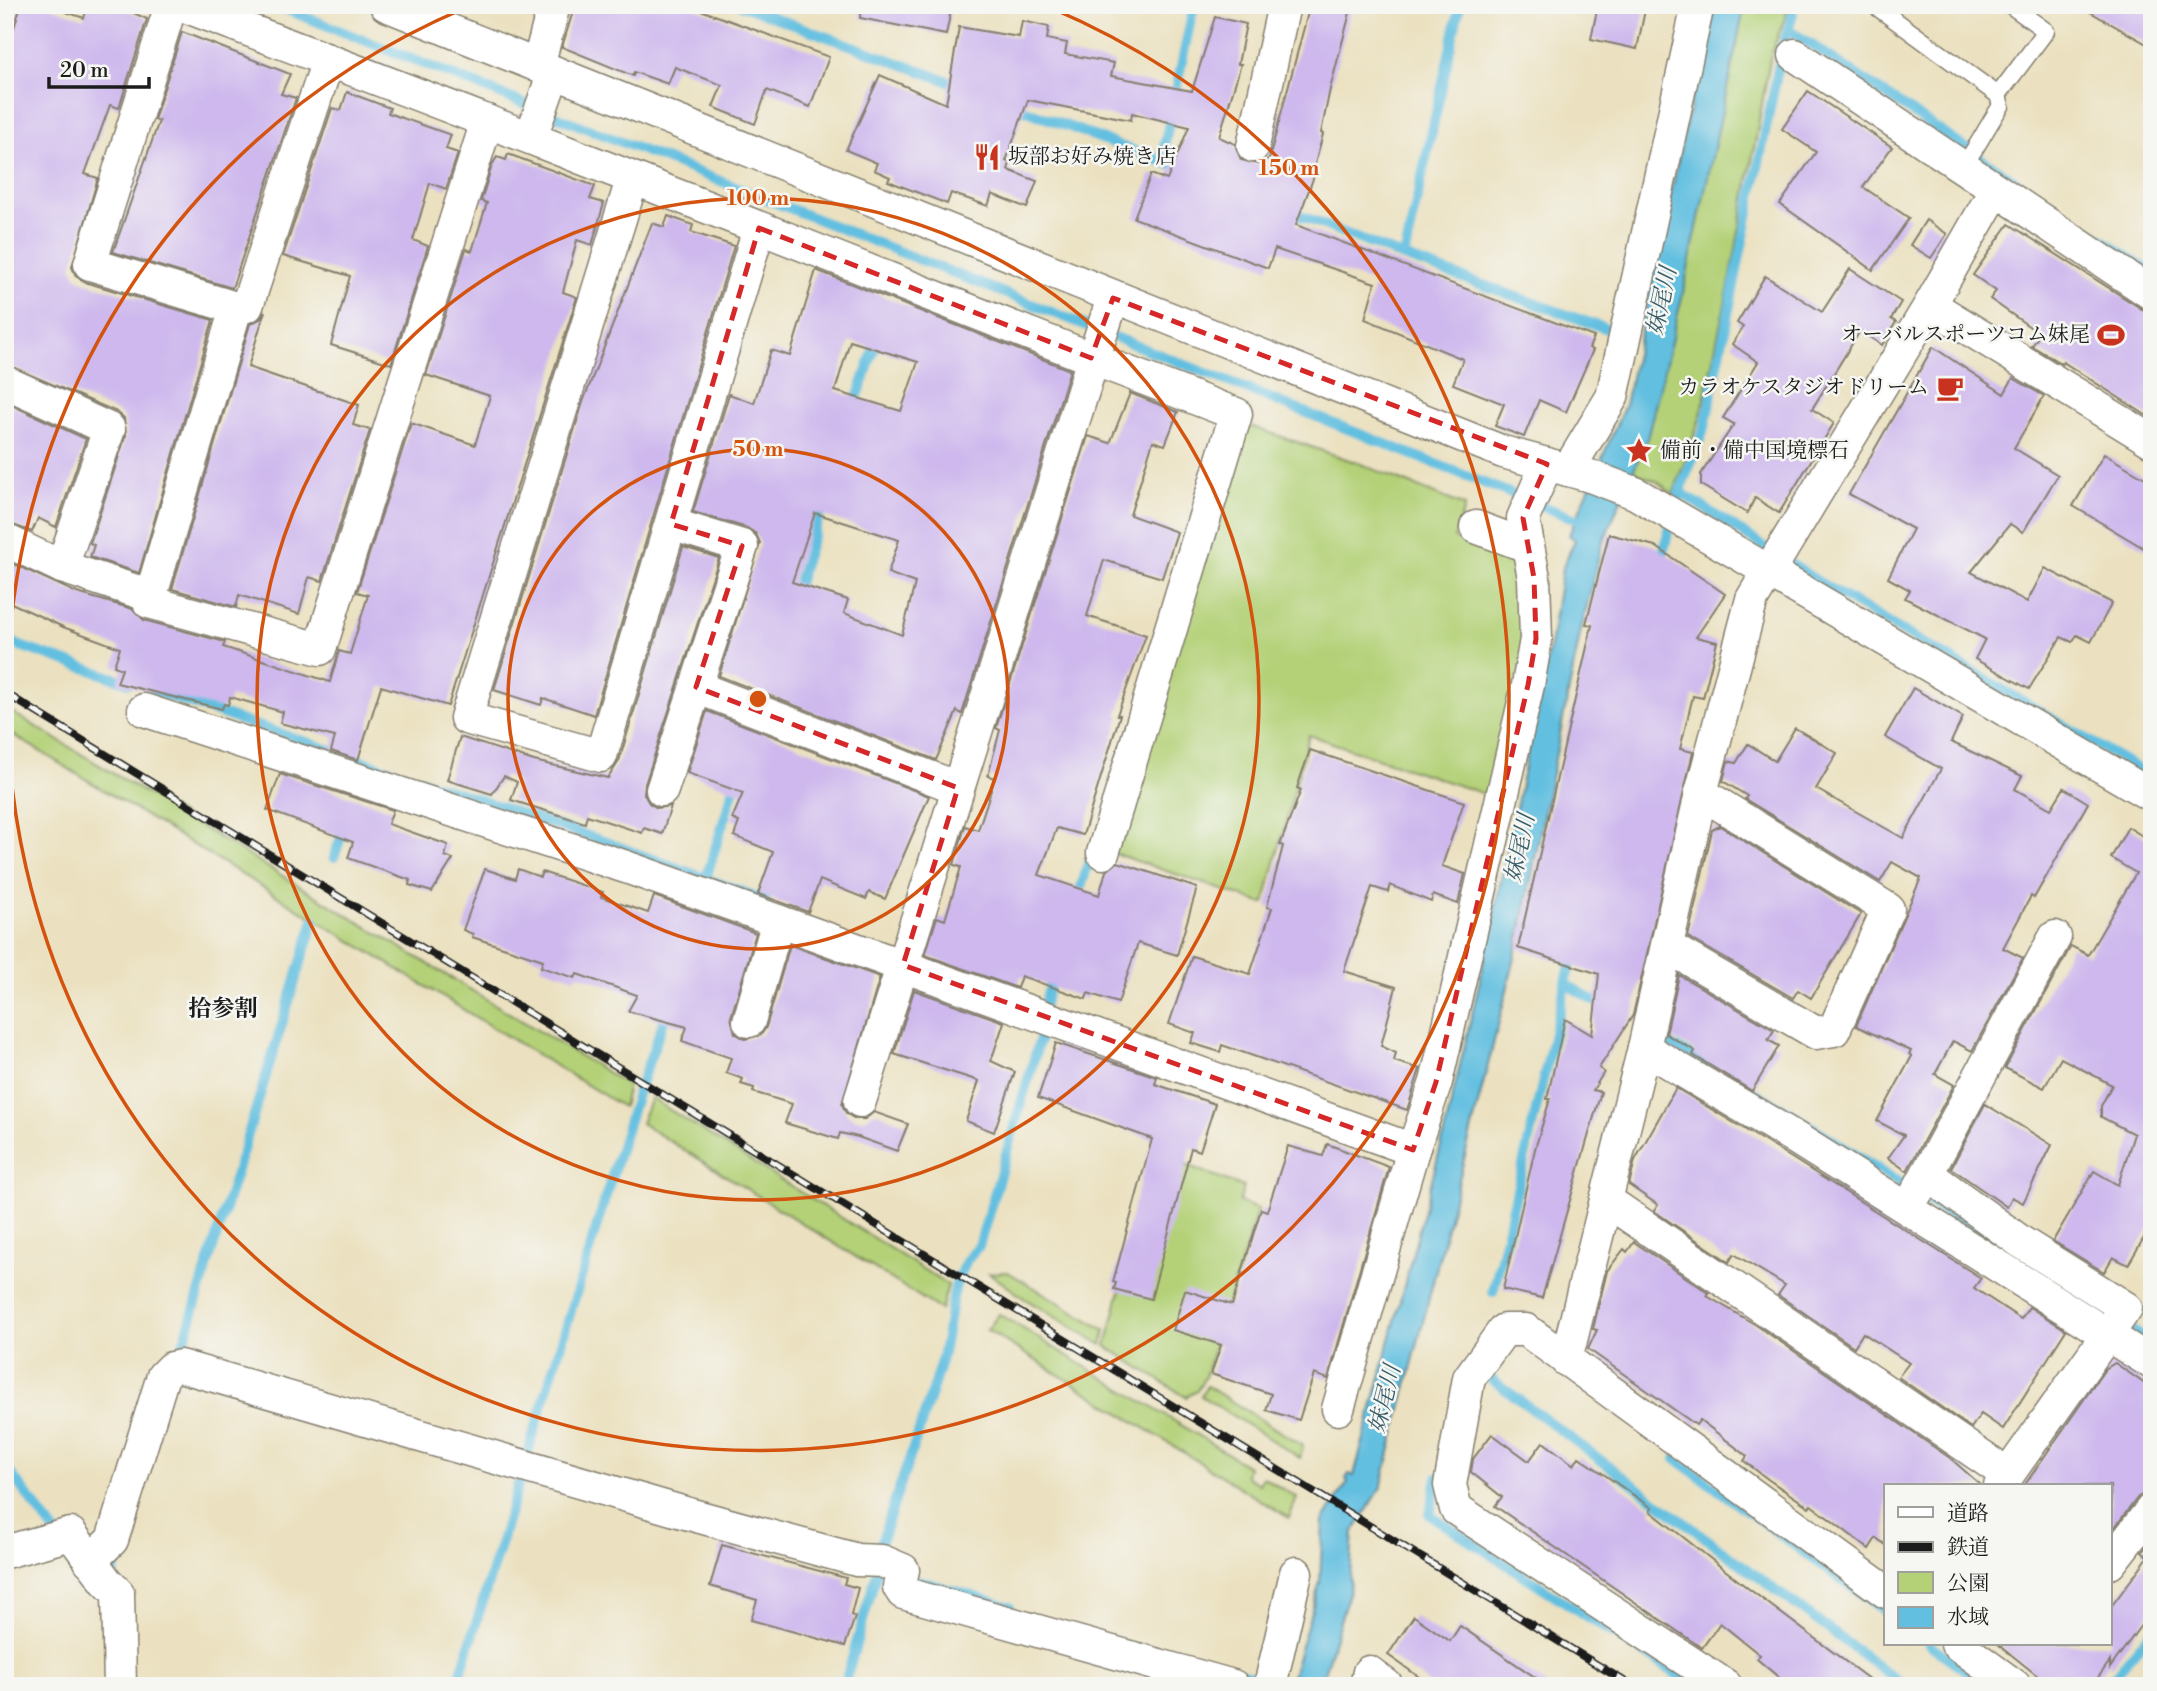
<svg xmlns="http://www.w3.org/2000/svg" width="2157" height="1691" viewBox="0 0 2157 1691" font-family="'Libre Bodoni','Noto Serif JP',serif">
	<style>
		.green { fill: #b4d178; stroke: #68764a; stroke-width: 2 }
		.water { fill: #62bfe0; stroke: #3f6e7e; stroke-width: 2 }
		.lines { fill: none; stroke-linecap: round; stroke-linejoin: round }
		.stream { stroke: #62bfe0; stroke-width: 10 }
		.building { fill: #ceb8ed; fill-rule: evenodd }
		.service-casing { stroke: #847e6e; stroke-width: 19 }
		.minor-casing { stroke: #847e6e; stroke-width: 35 }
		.service { stroke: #fff; stroke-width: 16 }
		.minor { stroke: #fff; stroke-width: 32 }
		.rail-casing { stroke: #1c1c1c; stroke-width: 8 }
		.rail { stroke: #f6f6f2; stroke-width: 5; stroke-dasharray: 16; stroke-linecap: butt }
		.marked { fill: none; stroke: #d62828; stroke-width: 5; stroke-dasharray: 14 9; stroke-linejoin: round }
		.ring { fill: none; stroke: #d4530e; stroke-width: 3.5 }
		.labels { text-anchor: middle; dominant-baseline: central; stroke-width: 5; stroke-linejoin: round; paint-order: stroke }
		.poi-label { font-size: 21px; fill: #1c1c1c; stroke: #f6f6f2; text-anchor: start }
		.water-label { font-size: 23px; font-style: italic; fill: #385d6a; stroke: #f6f6f2 }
		.neighbourhood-label { font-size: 23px; font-weight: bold; fill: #1c1c1c; stroke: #f6f6f2 }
		.centre { fill: #d4530e; stroke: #f6f6f2; stroke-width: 3.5 }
		.ring-label { font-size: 21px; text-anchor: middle; font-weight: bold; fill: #d4530e; stroke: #f6f6f2; stroke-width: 5; stroke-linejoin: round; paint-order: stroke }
	</style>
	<rect width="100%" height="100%" fill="#f6f6f2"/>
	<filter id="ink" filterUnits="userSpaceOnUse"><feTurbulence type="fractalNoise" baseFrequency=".0143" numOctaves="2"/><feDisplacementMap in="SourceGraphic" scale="14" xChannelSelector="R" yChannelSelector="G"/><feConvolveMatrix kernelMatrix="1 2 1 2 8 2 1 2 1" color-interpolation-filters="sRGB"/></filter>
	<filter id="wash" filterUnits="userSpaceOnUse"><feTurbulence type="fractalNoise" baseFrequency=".00686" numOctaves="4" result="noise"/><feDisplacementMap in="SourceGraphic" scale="28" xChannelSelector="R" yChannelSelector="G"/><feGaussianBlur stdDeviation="1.57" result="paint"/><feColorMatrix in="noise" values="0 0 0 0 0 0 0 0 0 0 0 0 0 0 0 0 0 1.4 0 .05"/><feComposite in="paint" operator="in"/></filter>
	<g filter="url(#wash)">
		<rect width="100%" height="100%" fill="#ebe1c0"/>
		<g class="green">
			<path d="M1715 5H1790L1771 54 1731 276 1700 419 1673 494 1656 481 1603 460 1627 409Z"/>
			<path d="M1247 425 1358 463 1465 506 1454 538 1518 561 1527 648 1496 798 1309 735 1264 904 1110 852Z"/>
			<path d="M5 708 628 1085 623 1107 5 730Z"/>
			<path d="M651 1098 948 1285 941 1310 641 1123Z"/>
			<path d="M1168 1158 1244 1187 1239 1202 1258 1209 1205 1377 1197 1391 1186 1397 1106 1346 1150 1171Z"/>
			<path d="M1008 1272 1105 1330 1102 1345 1025 1299 989 1273Z"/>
			<path d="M999 1314 1248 1466 1246 1476 1259 1484 1263 1477 1297 1498 1289 1518 987 1330Z"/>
			<path d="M1207 1386 1303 1446 1300 1458 1201 1396Z"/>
		</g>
		<path class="water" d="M1712 5H1745L1682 297 1653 415 1647 439 1602 544 1581 630 1514 962 1381 1488 1353 1532 1349 1592 1320 1686H1289L1320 1582 1323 1521 1348 1482 1346 1479 1349 1474 1354 1476 1443 1138 1482 971 1551 641 1562 569 1575 540 1569 535 1625 405Z"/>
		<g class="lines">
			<g class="stream">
				<path d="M275 5 1588 524"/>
				<path d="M741 5 961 86"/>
				<path d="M1788 29 2152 273"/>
				<path d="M1014 106 1184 170"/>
				<path d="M1161 161 1194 5"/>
				<path d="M1289 211 1404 257 1610 330"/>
				<path d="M1404 257 1460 5"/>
				<path d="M853 410 878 338"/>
				<path d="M1680 492 1817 581 2152 777"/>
				<path d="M1677 499 1705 427 1783 45 1793 14"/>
				<path d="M1661 562 1670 525"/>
				<path d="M794 596 823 504"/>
				<path d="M5 638 20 646 129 683"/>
				<path d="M153 691 603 841 765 900"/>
				<path d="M334 857 345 826"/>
				<path d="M706 878 737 778"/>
				<path d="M1077 899 1093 850"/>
				<path d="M1566 984 1605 1007"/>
				<path d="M1044 1004 1054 974"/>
				<path d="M1666 1042 1786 1110 2047 1277"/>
				<path d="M1493 1292 1573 953"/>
				<path d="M2122 1324 2152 1343"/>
				<path d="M180 1355 314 920"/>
				<path d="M1490 1378 1905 1686"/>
				<path d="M1676 1459 1886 1612"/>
				<path d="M5 1466 56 1533"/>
				<path d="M1437 1478 1430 1515 1695 1686"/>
				<path d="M877 1556C897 1491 922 1427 941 1361 952 1323 948 1273 979 1246L1043 1028"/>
				<path d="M907 1577 1010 1607"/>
				<path d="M111 1580 123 1544"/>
				<path d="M1929 1644 1987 1686"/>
				<path d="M1233 1671 1254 1677"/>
				<path d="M457 1686 636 1097 668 1009"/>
				<path d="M844 1686 877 1572"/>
				<path d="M2106 1686 2152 1631"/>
			</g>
		</g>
		<g id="blocks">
			<g class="building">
				<path d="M21 5H45L84 18 88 5H116L147 19 119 108 110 105 85 174 98 178 72 267 76 276 85 282 213 320 139 573 90 557 94 545 90 543 126 435 124 418 117 412 5 364V57Z"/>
				<path d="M575 5H687L829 57 810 107 767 90 755 124 713 107 722 85 675 67 668 84 634 72 633 76 562 47Z"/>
				<path d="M861 5H952L946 35 860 18Z"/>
				<path d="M1310 5H1352L1330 89 1321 133 1323 134 1312 175 1314 176 1296 225 1594 337 1589 348 1593 350 1566 412 1539 400 1524 437 1495 426 1504 404 1453 384 1463 359 1365 319 1375 283 1275 249 1268 268 1134 218 1151 174 1167 180 1189 127 1132 113 1131 120 1028 100 1006 161 1010 163 1008 170 1037 181 1027 208 992 194 988 206 951 193 947 204 888 181 890 177 874 170 877 163 846 150 880 75 946 104 959 27 1019 37 1022 21 1049 27 1047 39 1067 43 1065 54 1114 63 1111 76 1192 91 1215 17 1246 24 1238 64H1241L1219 137 1235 144 1241 160 1258 164 1269 159Z"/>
				<path d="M1598 5H1646L1637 49 1591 39Z"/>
				<path d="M2078 5H2152V47Z"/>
				<path d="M182 32 290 74 281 94 296 98 232 288 113 252 159 121 154 120Z"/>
				<path d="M1808 91 1892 147 1863 187 1909 218 1873 270 1780 204 1816 152 1782 129Z"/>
				<path d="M347 92 390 108 388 113 451 135 446 149 458 153 446 189 430 183 413 240 428 246 391 364 331 345 350 276 283 256 332 108 341 110Z"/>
				<path d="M508 154 595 186 590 199 604 203 592 245 577 240 563 292 577 297 448 706 381 686 358 760 331 751 335 737 280 723 283 712 230 697 228 705 224 704 222 709 117 683 122 669 114 666 120 648 63 627 5 600V560L77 593 133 609 144 620 225 642 223 647 330 682 339 651 350 654 368 595 357 592 411 423 475 445 490 396 426 375 466 249 472 251 487 203 481 201 492 165 497 157 506 160Z"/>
				<path d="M668 216 693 225 691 232 734 246 594 715 543 698 541 705 494 690 583 402 652 223 664 227Z"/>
				<path d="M1926 220 1947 234 1931 258 1910 245Z"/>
				<path d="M2009 224 2142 309 2152 312V419L2063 362 2062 364 2032 346 2040 334 1990 299 1996 291 1973 275Z"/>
				<path d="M1850 269 1901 302 1891 319 1896 322 1882 345 1860 331 1812 409 1834 423 1779 513 1755 498 1747 513 1701 485V474L1734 424 1723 418 1758 362 1732 344 1743 327 1737 323 1765 276 1822 312Z"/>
				<path d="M816 270 1070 370 962 714 957 711 936 760 719 676 760 543 756 534 747 528 693 512 729 394 754 403 771 350 790 356ZM850 341 918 362 901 411 835 391ZM815 513 899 540 888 573 915 583 902 635 844 613 848 600 792 582Z"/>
				<path d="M265 311 248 367 359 405 353 425 370 430 322 581 309 577 299 614 239 595 236 607 172 589 250 324 260 319Z"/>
				<path d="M1933 347 2004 394 2013 378 2044 396 2014 448 2058 475 2023 532 2010 524 1971 572 2027 602 2045 568 2112 603 2091 642 2077 635 2072 642 2061 637 2029 689 1975 659 1985 639 1905 598 1910 590 1888 578 1913 529 1849 494Z"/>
				<path d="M1130 393 1178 412 1165 445 1153 441 1130 515 1177 532 1162 578 1104 560 1087 616 1146 635 1117 715H1120L1083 835 1057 828 1039 875 1099 895 1106 871 1118 862 1197 888 1177 955 1138 943 1118 1003 1088 993 1086 999 1021 976 1017 988 925 955 937 917 945 920 961 867 954 865 965 826 978 830 995 778 988 776 1000 730 996 728 1088 436 1110 443Z"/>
				<path d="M5 402 86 439 56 527 38 518 32 532 5 522Z"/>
				<path d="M2104 454 2152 482V553L2073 506Z"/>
				<path d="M1609 534 1655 546 1725 594 1696 637 1717 642 1703 698 1693 696 1680 749 1693 752 1633 1015 1599 1068 1604 1072 1593 1090 1601 1092 1542 1298 1503 1289 1535 1149 1550 1099H1547L1565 1019 1592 1035 1599 974 1518 948 1592 625 1586 624Z"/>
				<path d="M683 547 719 558 645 784 644 794 649 803 657 808 671 806 662 834 644 828 642 833 587 815 585 823 511 800 517 782 504 776 492 794 447 780 460 737 534 761 608 778 619 761Z"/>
				<path d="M1913 688 1963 717 1951 742 2022 776 2015 789 2051 809 2064 788 2088 803 2034 898 2031 896 2003 948 2023 958 1972 1051 1953 1041 1935 1074 1954 1085 1907 1171 1888 1158 1904 1135 1877 1121 1912 1056 1909 1054 1911 1051 1856 1026 1921 878 1892 862 1880 882 1745 799 1747 796 1723 781 1728 761 1736 763 1748 744 1775 761 1795 728 1837 753 1816 789 1903 838 1941 769 1885 737Z"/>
				<path d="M707 711 929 796 885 899 869 892 866 899 820 880 808 912 758 894 773 852 734 836 739 822 732 819 743 793 687 773Z"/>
				<path d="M1310 750 1464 802 1442 866 1465 874 1458 904 1433 895 1431 902 1390 885 1388 892 1372 887 1344 971 1396 987 1381 1046 1396 1053 1394 1061 1420 1069 1407 1110 1222 1045 1220 1052 1191 1043 1195 1033 1169 1024 1192 956 1250 974 1272 908 1267 907 1283 846 1280 845 1301 790 1297 788Z"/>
				<path d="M280 774 393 810 388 824 448 845 445 856 453 859 432 892 409 885 410 880 348 858 353 842 267 810Z"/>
				<path d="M1720 826 1861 914 1811 998 1798 990 1793 998 1688 937 1712 830Z"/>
				<path d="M2128 827 2152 842V1224L2128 1265 2113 1257 2104 1272 2053 1241 2094 1171 2118 1185 2134 1134 2101 1117V1106L2112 1085 2061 1058 2044 1088 2005 1068 2071 946 2088 955 2136 873 2111 858Z"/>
				<path d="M485 869 515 879 518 869 540 877 542 872 603 892 601 897 648 913 654 896 756 933 731 1017 735 1033 745 1039 761 1035 766 1027 790 945 880 977 842 1104 846 1113 855 1119H865L874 1112 908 1124 897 1151 858 1137 840 1133 838 1139 785 1123 792 1104 753 1092 754 1088 741 1084 743 1079 726 1073 731 1058 682 1041 687 1027 628 1011 637 995 577 974 575 978 541 967 543 960 472 937 473 934 463 930Z"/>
				<path d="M1679 975 1774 1030 1768 1040 1779 1046 1752 1091 1693 1055 1695 1051 1666 1034Z"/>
				<path d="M914 990 1004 1022 991 1061 1015 1072 994 1132 966 1121 979 1081 894 1054Z"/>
				<path d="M1056 1043 1157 1077 1155 1084 1215 1104 1200 1151 1191 1148 1151 1299 1114 1289 1116 1283 1113 1282 1152 1139 1038 1098Z"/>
				<path d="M1676 1088 1779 1150 1981 1278 1974 1288 2021 1319 2029 1307 2066 1330 2003 1429 1981 1414 1971 1428 1898 1377 1909 1363 1863 1333 1854 1347 1778 1295 1785 1285 1734 1254 1729 1262 1654 1211 1658 1205 1629 1185 1635 1160Z"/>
				<path d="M1985 1104 2052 1145 2023 1203 2012 1197 2007 1207 1951 1168Z"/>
				<path d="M1327 1144 1389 1167 1328 1379 1314 1374 1299 1420 1266 1410 1271 1394 1211 1374 1221 1345 1173 1330 1185 1290 1232 1305 1261 1209 1267 1211 1288 1146 1323 1156Z"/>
				<path d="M1634 1242 1709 1293 1707 1296 1756 1325 1950 1458 1982 1486H1886V1545L1876 1538 1869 1549 1811 1505 1809 1507 1769 1480 1744 1461 1747 1456 1700 1420 1696 1425 1588 1349 1597 1330 1593 1329 1607 1271 1624 1249 1627 1252Z"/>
				<path d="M2115 1363 2152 1389V1491L2138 1497 2112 1531 2110 1486H2024L2105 1369Z"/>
				<path d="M1492 1434 1529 1461 1543 1442 1574 1465 1579 1457 1652 1508 1650 1511 1749 1589 1878 1686H1789L1757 1659 1760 1655 1720 1623 1702 1648 1495 1506 1502 1497 1471 1472 1473 1459Z"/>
				<path d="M2152 1539V1610L2110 1668V1661L2092 1686H2050L1998 1644H2110V1608L2148 1557 2142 1552Z"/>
				<path d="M722 1545 846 1578 844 1584 858 1588 851 1615 855 1617 845 1646 751 1620 757 1600 710 1586Z"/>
				<path d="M1414 1616 1450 1641 1460 1626 1548 1686H1432L1388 1655Z"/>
			</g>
		</g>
	</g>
	<g filter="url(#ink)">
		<use href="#blocks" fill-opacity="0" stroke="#847e6e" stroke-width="2"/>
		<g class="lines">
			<defs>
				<g id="service">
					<path d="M1874 5 1998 95 2046 31 2010 5"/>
					<path d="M1961 168C1978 148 1986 127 2001 106L1998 95"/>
				</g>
				<g id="minor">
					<path d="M171 5 90 264 236 308 247 306 328 60"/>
					<path d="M182 5C487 119 790 240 1093 359L860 1101"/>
					<path d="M386 5 1503 452 1590 476 1635 493 2152 796"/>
					<path d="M1795 55 2152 294"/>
					<path d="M538 66 554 5"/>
					<path d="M531 137 554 72"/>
					<path d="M1253 146 1284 5"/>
					<path d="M632 180 466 718 601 756 759 228"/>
					<path d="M1930 305 2152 441"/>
					<path d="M236 308 149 602 320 649 487 121"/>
					<path d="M5 382 109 429 62 567"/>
					<path d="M1568 470 1612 397 1698 5"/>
					<path d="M1476 527 1527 546"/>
					<path d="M5 540 62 567 151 596"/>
					<path d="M696 687 958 788"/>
					<path d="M144 710 626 867 778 921"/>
					<path d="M662 790 742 546 671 524"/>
					<path d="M1103 853 1236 414 1093 359 1113 298"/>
					<path d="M1668 947 1816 1033 1834 1030 1888 909 1701 793"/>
					<path d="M749 1021 778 921 1413 1150"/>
					<path d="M1644 1048 1789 1134 2152 1363"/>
					<path d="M1927 1174 2021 1242 2126 1308 2000 1486"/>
					<path d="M1917 1192 2055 937"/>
					<path d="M1606 1200 2008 1475"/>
					<path d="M1566 1360 1644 1048 1701 793 1752 599 1930 305 1995 191"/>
					<path d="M1338 1409 1413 1150 1436 1082 1528 685 1536 639 1534 578 1523 518 1547 464"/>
					<path d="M5 1552 71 1534 106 1581 118 1593 120 1686"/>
					<path d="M90 1561 112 1540 163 1376 171 1368 180 1366 689 1514 857 1560 882 1561 903 1570 899 1587 903 1593 1233 1686"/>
					<path d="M2110 1563 2152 1509"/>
					<path d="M1957 1644 2015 1686"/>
					<path d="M1270 1686 1296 1573"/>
					<path d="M1366 1686 1369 1672 1387 1686"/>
					<path d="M1726 1686 1456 1509 1450 1485 1469 1378 1504 1330H1526L1886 1592"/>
				</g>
			</defs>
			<use href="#service" class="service-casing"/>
			<use href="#minor" class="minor-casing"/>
			<use href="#service" class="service"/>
			<use href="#minor" class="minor"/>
			<defs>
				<path id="rail" d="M5 693 1632 1686"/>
			</defs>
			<use href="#rail" class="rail-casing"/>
			<use href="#rail" class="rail"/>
		</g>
	</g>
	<path class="marked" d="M759 228 1091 358 1113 298 1547 464 1523 518 1534 578 1536 639 1528 685 1436 1082 1413 1150 903 965 958 788 696 687 742 546 671 524Z"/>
	<g class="ring">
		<circle cx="758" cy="699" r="250"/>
		<circle cx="758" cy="699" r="501"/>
		<path d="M1051 8A751 751 0 1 1 465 8"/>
	</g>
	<defs>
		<symbol id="restaurant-bare" viewBox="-9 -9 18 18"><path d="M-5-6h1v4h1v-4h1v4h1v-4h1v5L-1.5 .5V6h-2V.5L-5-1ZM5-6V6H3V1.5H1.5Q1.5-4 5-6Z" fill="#c8321e" stroke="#f6f6f2" stroke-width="2.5" paint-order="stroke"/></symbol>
		<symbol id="stadium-bare" viewBox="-9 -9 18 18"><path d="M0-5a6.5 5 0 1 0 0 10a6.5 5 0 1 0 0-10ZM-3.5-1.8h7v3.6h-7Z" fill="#c8321e" stroke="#f6f6f2" stroke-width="2.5" paint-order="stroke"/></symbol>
		<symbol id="cafe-bare" viewBox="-9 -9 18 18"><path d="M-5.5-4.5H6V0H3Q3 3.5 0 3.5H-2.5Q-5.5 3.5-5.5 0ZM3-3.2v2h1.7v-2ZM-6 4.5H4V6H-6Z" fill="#c8321e" stroke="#f6f6f2" stroke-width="2.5" paint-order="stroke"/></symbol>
		<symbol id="sight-bare" viewBox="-9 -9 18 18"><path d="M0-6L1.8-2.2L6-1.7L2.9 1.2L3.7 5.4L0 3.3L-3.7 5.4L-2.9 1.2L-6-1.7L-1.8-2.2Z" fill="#c8321e" stroke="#f6f6f2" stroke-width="2.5" paint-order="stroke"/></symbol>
	</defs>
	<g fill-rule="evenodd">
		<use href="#restaurant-bare" x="968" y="138" width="38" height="38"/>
		<use href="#stadium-bare" x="2092" y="316" width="38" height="38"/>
		<use href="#cafe-bare" x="1931" y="369" width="38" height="38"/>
		<use href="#sight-bare" x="1620" y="432" width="38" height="38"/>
	</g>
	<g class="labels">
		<g class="poi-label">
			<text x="1008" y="157">坂部お好み焼き店</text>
			<text x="2090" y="335" text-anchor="end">オーバルスポーツコム妹尾</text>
			<text x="1929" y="388" text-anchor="end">カラオケスタジオドリーム</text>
			<text x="1660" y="451">備前・備中国境標石</text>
		</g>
		<g class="water-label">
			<text transform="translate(1662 301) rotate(-78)">妹尾川</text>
			<text transform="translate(1520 848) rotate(-78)">妹尾川</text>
			<text transform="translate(1385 1399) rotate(-76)">妹尾川</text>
		</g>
		<g class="neighbourhood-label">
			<text x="223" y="1009">拾参割</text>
		</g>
	</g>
	<circle cx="758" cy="699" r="10" class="centre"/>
	<g class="ring-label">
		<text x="1289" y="175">150 m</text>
		<text x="758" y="205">100 m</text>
		<text x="758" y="456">50 m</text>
	</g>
	<rect width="2157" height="1691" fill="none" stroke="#f6f6f2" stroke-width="28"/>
	<rect x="1884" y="1484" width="228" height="161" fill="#f6f6f2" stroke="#9f9f9c" stroke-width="2"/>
	<rect x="1898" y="1507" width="35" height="10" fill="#ffffff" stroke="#9f9f9c" stroke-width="2"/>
	<text x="1947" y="1520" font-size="21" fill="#1c1c1c">道路</text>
	<rect x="1898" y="1542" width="35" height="10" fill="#1c1c1c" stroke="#9f9f9c" stroke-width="2"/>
	<text x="1947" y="1554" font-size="21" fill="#1c1c1c">鉄道</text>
	<rect x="1898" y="1572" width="35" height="21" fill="#b4d178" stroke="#9f9f9c" stroke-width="2"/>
	<text x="1947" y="1590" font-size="21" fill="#1c1c1c">公園</text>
	<rect x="1898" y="1607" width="35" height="21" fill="#62bfe0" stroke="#9f9f9c" stroke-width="2"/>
	<text x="1947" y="1624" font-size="21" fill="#1c1c1c">水域</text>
	<path d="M49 77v10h100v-10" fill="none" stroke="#1c1c1c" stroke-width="3.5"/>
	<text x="60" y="77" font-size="21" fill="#1c1c1c" stroke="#f6f6f2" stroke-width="5" paint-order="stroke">20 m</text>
</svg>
